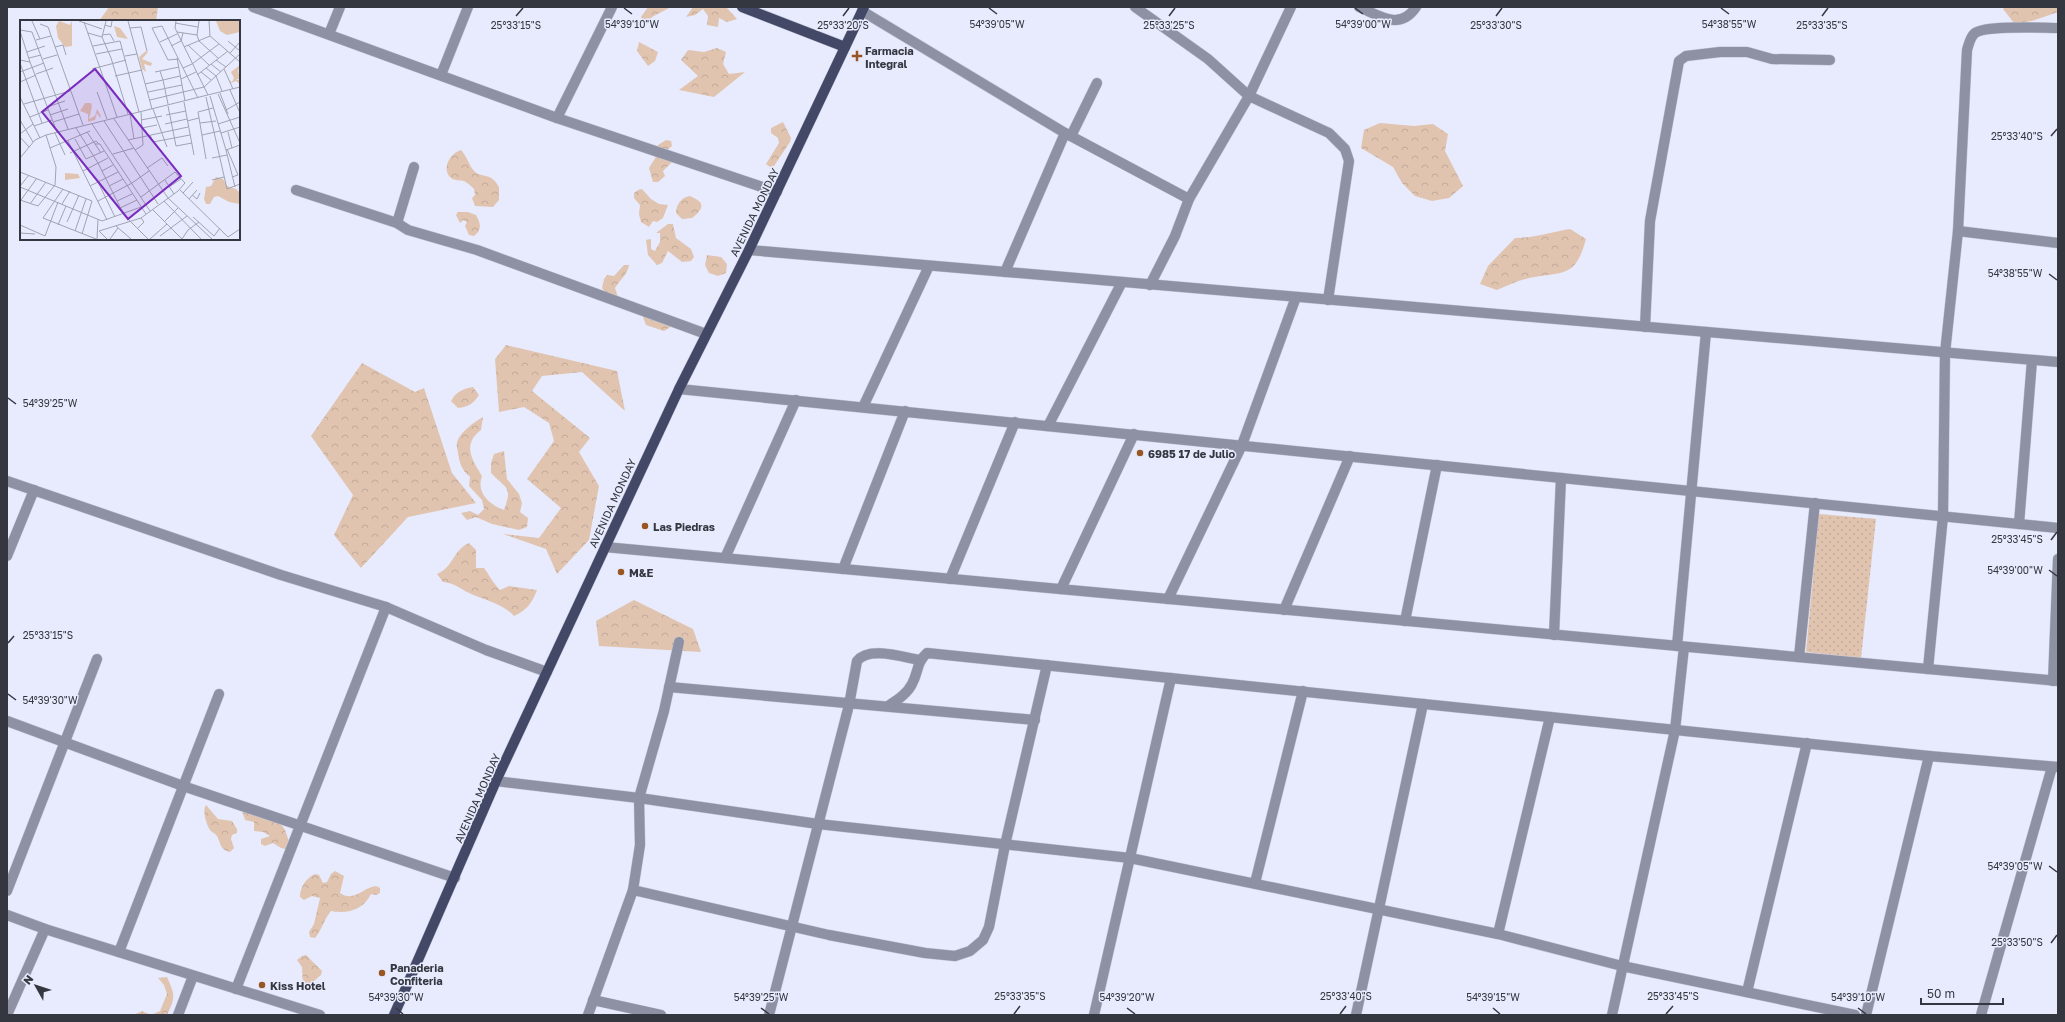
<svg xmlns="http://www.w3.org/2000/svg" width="2065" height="1022" viewBox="0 0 2065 1022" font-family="'Golos Text',sans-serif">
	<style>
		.grass { fill: url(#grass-dots) }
		.forest { fill: url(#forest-crowns) }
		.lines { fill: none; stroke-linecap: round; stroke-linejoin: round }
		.minor-casing { stroke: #c3c7d7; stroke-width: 11 }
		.major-casing { stroke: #c3c7d7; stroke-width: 11 }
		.minor { stroke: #8e91a3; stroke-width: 10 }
		.major { stroke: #444867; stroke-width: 10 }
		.ticks { fill: none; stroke: #353740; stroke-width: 1.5 }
		.poi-dot { fill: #985722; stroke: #e7ebfd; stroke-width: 1.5 }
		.labels { text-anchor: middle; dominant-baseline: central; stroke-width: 3; stroke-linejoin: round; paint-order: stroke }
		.poi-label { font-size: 11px; font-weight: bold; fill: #353740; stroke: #e7ebfd; text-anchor: start }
		.street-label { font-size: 11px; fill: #353740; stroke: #e7ebfd }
		.inset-road { fill: none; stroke: #a0a3b1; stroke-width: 1 }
		.view { fill: #7b2cbf; fill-opacity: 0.15; stroke: #7b2cbf; stroke-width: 2 }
		.inset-edge { fill: none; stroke: #353740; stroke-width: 2 }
		.ticks-label { font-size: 10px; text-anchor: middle; fill: #353740; stroke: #e7ebfd; stroke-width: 3; stroke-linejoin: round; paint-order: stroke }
	</style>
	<defs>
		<pattern id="grass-dots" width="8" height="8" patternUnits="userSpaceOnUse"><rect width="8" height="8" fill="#e1c4b0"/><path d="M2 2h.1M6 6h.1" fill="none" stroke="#c2a998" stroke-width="1.8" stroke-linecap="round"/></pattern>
		<pattern id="forest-crowns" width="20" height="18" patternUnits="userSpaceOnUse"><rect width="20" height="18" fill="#e1c4b0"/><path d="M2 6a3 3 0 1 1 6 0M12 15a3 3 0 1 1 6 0" fill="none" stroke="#c2a998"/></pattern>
	</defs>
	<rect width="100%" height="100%" fill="#e7ebfd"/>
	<path class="grass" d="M1819 514 1876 519 1861 658 1806 652Z"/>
	<g class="forest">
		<path d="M109 7H158L156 21H99Z"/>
		<path d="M648 7H671L652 17 646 25 641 17Z"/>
		<path d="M693 7H726L737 19 727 22 719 18 718 27 707 25 708 16 703 9 695 15 686 17Z"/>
		<path d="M2005 7H2058V12L2032 21 2014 23 2003 9Z"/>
		<path d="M639 42 658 52 655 61 648 66 637 51Z"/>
		<path d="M717 48 726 52 723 64 729 74 745 72 714 97 679 90 698 76 681 60 688 50 704 52Z"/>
		<path d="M783 122 791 138 790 142 774 166 770 167 766 164 779 143 778 138 771 133V128Z"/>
		<path d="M1380 123 1414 126 1433 124 1448 134 1445 151 1463 186 1449 198 1432 201 1415 196 1402 183 1393 167 1361 148 1364 130Z"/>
		<path d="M666 140 671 141 672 146 666 151 673 161 663 171 665 176 658 182H653L649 168 657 155 658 145Z"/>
		<path d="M461 150C467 156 469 166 475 172 482 178 491 172 499 187V200L493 207 475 206 472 198 475 195 474 189C471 186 468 183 464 181 460 180 455 181 451 178 441 169 450 153 461 150Z"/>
		<path d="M642 189 651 199 659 204 668 205 663 218 657 222 653 221 649 227 641 222 639 214 640 205 634 198V193L638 190Z"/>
		<path d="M690 196C693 198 697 199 699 201 706 207 696 215 692 218L682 219 676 213C676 204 682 197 690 196Z"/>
		<path d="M458 212H468L476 215C481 224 482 230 474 236L469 235 465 226 467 222 463 220 460 223 456 215Z"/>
		<path d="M668 224H673L676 238 691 249 694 257 691 261 682 262 668 251 662 263 657 265 648 255 646 240 651 239V249L655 251 660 242V233H656Z"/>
		<path d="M1570 229 1586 239C1575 279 1564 271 1529 278 1518 281 1508 285 1497 290L1480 284 1488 266 1515 238C1534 238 1551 232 1570 229Z"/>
		<path d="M707 255 721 257 727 264 726 273 718 276 709 273 705 265Z"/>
		<path d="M624 265H629C627 276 620 279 615 288L618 297 605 292 602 288 604 279 607 275 614 276Z"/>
		<path d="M646 314 672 326 664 331 646 325 643 317Z"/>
		<path d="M506 345 617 371 625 411 582 372 542 376 532 391 590 438 579 452 599 486 589 540 557 574 546 549 503 534 539 538 561 508 527 479 554 441 549 423 524 407 499 412 495 359Z"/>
		<path d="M362 363 415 392 424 388 452 473 476 503 408 517 361 568 334 535 353 495 311 436Z"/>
		<path d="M473 387 479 395C473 404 468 407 458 408L451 401C456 392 462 389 473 387Z"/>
		<path d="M483 417 481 430C461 445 473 461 482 476 476 493 489 504 504 510 513 486 506 489 491 473V463L494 454 504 451 507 479 519 494 522 503 520 512 528 518 527 527 519 530 492 524 476 517 467 520 461 513 470 511 478 515 484 509 482 500 469 486 470 477C461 469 460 464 458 453 458 450 456 446 457 443 459 433 474 422 483 417Z"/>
		<path d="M469 543 476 550V568H484C490 576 493 583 500 590L509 586 537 590C532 603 527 610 514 616 502 603 484 600 469 593 459 588 454 583 443 582L437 574C454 567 452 551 469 543Z"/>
		<path d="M634 600 693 629 701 652 599 646 596 621Z"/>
		<path d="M206 805 218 819 232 821 237 829V833L232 835 231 839 234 848 230 852C220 850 221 844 217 836 215 833 211 832 210 830 206 824 202 810 206 805Z"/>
		<path d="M242 811C254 814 276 816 283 827 287 832 287 839 291 844L290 850 281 848 273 843 265 846 261 844V839L270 836 263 832 254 831V822L245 820Z"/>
		<path d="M335 871 344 876 340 893C354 903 363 887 376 886L380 888V893L376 895 371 894C363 910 348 914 331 911 324 919 322 930 315 938L310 937 309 932 314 924 320 898 312 896 304 900 300 897C300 887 306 878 315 874L319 875 323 883 327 882 331 874Z"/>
		<path d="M306 955 322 971 321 975 307 987 303 986 302 967 297 960 302 956Z"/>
		<path d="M167 977C175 995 176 997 167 1015H133L142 1011 151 1015 160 1011 167 994 164 985 158 978Z"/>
	</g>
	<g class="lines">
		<defs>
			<g id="minor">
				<path d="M253 7 557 118 777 192"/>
				<path d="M1135 7 1208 59 1249 96 1329 133 1345 149 1349 161 1328 300"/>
				<path d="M1359 7C1380 16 1400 31 1416 7"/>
				<path d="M862 11 1065 133 1189 199"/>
				<path d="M329 34 340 7"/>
				<path d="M441 75 468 7"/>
				<path d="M557 118 612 7"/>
				<path d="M1071 136 1097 83"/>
				<path d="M296 190 397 223 408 230 477 250 706 334"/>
				<path d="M397 223 414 167"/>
				<path d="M1958 231 2058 243"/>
				<path d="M749 250 2058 362"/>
				<path d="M1005 272 1065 133"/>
				<path d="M1150 285 1175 236 1189 199 1249 96 1291 7"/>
				<path d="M1645 327 1650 221 1679 61 1686 56 1720 52H1747L1772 59 1830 60"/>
				<path d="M679 389 2058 528"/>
				<path d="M863 407 929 266"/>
				<path d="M1048 426 1122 282"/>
				<path d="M7 481 281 575 386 607 486 650 547 672"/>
				<path d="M2019 524 2032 360"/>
				<path d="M605 547 2058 681"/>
				<path d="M7 556 34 490"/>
				<path d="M725 558 796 400"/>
				<path d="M843 569 905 411"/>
				<path d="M950 579 1015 422"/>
				<path d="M1061 589 1134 434"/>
				<path d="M1168 599 1242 445 1296 297"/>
				<path d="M1284 610 1350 456"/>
				<path d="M1405 621 1437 465"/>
				<path d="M1554 635 1561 478"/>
				<path d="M1677 646 1706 332"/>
				<path d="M1799 657 1815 503"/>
				<path d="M1928 669 1943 516 1945 353 1958 231 1967 50C1969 44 1970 37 1975 33 1986 25 2042 28 2058 28"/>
				<path d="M2053 681 2058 559"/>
				<path d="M669 687C791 699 913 708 1035 720"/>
				<path d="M888 706C897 700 907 694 912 684 919 671 916 663 927 653L1929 756 2058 767"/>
				<path d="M7 721 183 786 455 878"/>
				<path d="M496 781 639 798 818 824 1130 858 1498 934 1622 966 1855 1015"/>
				<path d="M1255 883 1303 691"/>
				<path d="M633 890 829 935 925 953 955 956 970 951 983 940 989 927 1005 845 1047 665"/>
				<path d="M7 891 97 659"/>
				<path d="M7 915 45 929 320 1015"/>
				<path d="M1498 934 1550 717"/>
				<path d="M119 952 219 694"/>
				<path d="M236 989 386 607"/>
				<path d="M1747 992 1807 743"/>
				<path d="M593 1000 661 1015"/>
				<path d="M7 1015 45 929"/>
				<path d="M178 1015 193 976"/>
				<path d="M588 1015 633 890 640 845 639 798 664 711 679 642"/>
				<path d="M769 1015 849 705 857 661C869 646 902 657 920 660"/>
				<path d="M1094 1015 1171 678"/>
				<path d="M1356 1015 1423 704"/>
				<path d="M1612 1015 1675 730 1684 647"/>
				<path d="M1866 1015 1929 756"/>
				<path d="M1981 1015 2052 767"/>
			</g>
			<g id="major">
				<path d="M742 7 845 47"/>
				<path d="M394 1015 496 781 679 389 749 250 864 7"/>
			</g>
		</defs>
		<use href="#minor" class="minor-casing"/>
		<use href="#major" class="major-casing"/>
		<use href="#minor" class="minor"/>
		<use href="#major" class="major"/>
	</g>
	<path class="ticks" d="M624 8 632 14M989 8 997 14M1355 8 1363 14M1721 8 1729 14M516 16 523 8M843 16 849 8M1169 16 1175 8M1496 16 1502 8M1822 16 1828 8M2051 136 2057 129M2049 274 2057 280M8 398 16 404M2051 540 2057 532M2049 570 2057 576M8 643 14 636M8 694 16 700M2049 866 2057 872M2051 943 2057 935M396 1008 403 1014M761 1008 769 1014M1127 1008 1135 1014M1493 1008 1500 1014M1858 1008 1866 1014M1014 1014 1020 1006M1340 1014 1346 1006M1666 1014 1673 1006"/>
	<g class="poi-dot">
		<path d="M855 50h4v4h4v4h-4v4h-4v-4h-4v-4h4z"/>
		<circle cx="1140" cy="453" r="4"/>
		<circle cx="645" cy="526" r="4"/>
		<circle cx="621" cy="572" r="4"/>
		<circle cx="382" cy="973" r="4"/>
		<circle cx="262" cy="985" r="4"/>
	</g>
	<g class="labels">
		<g class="poi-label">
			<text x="865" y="50">Farmacia<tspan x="865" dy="13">Integral</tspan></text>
			<text x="1148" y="453">6985 17 de Julio</text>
			<text x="653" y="526">Las Piedras</text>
			<text x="629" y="572">M&amp;E</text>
			<text x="390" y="967">Panaderia<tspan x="390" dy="13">Confiteria</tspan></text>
			<text x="270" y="985">Kiss Hotel</text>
		</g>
		<g class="street-label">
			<text transform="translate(754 212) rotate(-64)">AVENIDA MONDAY</text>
			<text transform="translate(612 503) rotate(-65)">AVENIDA MONDAY</text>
			<text transform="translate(477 798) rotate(-66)">AVENIDA MONDAY</text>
		</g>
	</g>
	<g transform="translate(20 20)">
		<rect width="220" height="220" fill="#e7ebfd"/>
		<path d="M94 6 100 8 108 19 97 17Z" fill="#e1c4b0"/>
		<path d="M39 1 50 5 52 1V26L45 27 38 18 36 6ZM126 31 128 32 122 39 132 43 131 46 124 44 126 52 122 49 119 37ZM220 45 218 51 220 59H216L220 61V64L216 61 211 63 209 60 212 62 214 58 211 52ZM65 83H71L72 87 69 99 75 96 77 89 81 96 80 98 77 93 75 100 68 102V94L60 91ZM45 153 58 154 60 158 45 160ZM196 157 203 159 207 166 216 169 220 173V184L209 182 198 176 194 177 190 184H186L184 179 186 167 191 166Z" fill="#e1c4b0"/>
		<path d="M196 1H220V12L207 15 200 11Z" fill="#e1c4b0"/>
		<path class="inset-road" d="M12 1 20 19M59 1 82 9M86 1 82 17 91 38 108 94M108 1 132 89M156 1 155 8 188 75M179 1 177 15 179 21 198 38M189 1 190 16 220 42M64 2 97 97M155 3 178 7M20 4 28 7 63 105M85 5 91 7 92 1M110 8 121 7 127 31M0 10 12 12 48 109M0 11 10 42M157 12 177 15M68 13 82 17M82 15 90 14 94 21M16 20 31 16M208 21 220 31M140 22 157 14M168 25 189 45M73 26 100 21 119 92M151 26 161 21 163 13M35 27 43 25 46 35M164 27 190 16M7 32 25 26M210 33 220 22M76 34 102 29M105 36 117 34M9 38 21 35M157 38 165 81M23 39 37 35M158 39 148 40 132 8 142 6 178 78M0 40 10 42 37 112M196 40 206 47M0 43 22 103M191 44 201 52M163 48 172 44 199 24M186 48 196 56 202 71M72 49 106 40M204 49 213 69M140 51 143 60 160 56M0 52 24 43M135 52 159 47M181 52 191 60M16 54 33 48M177 55 208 31M95 56 122 50M161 59 176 52M0 62 16 55M125 64 143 60 148 84M210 70 220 93M77 72 87 99M128 72 162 65M200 73 208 94M198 74 220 123M190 76 206 130 220 125M0 77 20 118M186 77 207 169 220 164M130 80 184 67 220 34M164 82 174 135M4 84 50 71M148 86 156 126 172 123M27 87 45 81M133 89 147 127M206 90 220 82M110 94 114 119M30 95 48 89M146 95 166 91M10 97 28 90M94 99 148 178 192 219M0 100 13 122M121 100 142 96M84 101 138 184M167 101 179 98M33 102 59 94M180 103 196 101M72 104 130 191M145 104 167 99M198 104 220 97M14 106 32 100M56 108 78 143 104 195 128 219M122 108 137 105M67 112 81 133M208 112 212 128M35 113 45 135M201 113 220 107M0 114 13 104M130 115 133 122 170 115M182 115 200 111M0 117 9 127M55 119 66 139 84 131M108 120 168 107M48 121 87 200M75 124H80L126 194M30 128 70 111M207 129 218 155 212 157M115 130 123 125 121 92M206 130 215 167M50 133 76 121 79 124M93 134 114 128M0 138 15 120 26 115 220 67M192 138 207 135M186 139 178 92 193 88M127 148 142 138 148 146M63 151 88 138M82 151 93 145M0 152 72 181 62 214M145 160 154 174M192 160 204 157M78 162 95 197M112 163 129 151M0 166 9 155M70 166 98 152M89 166 103 159M0 167 82 201 121 187M149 167 161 159M43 169 23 198 76 219M160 170 208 217 220 209M163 173 173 162M172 175 177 179 180 173M169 179 177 170M0 180 18 186 35 165 36 147 26 115M1 180 17 158M78 181 112 163M97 181 112 174M144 181 181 219M10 184 26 162M42 184 50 171M100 188 117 180M132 189 162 219M173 197 194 216 200 208M145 201 158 188M47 202 59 175M0 205 25 216 38 182M38 205 46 186M96 206 111 219M117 209 124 202 121 198M55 211 66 179M0 213 15 214M140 216 167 196M77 219 78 199M87 219 79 211 121 198 158 171 165 163 155 152 121 177M90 219 98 208M130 219 147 204M162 219 168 210 179 202"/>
		<path class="view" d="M75 49 161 156 108 199 22 92Z"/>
		<rect width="220" height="220" class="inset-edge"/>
	</g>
	<g class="ticks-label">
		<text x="632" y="28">54°39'10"W</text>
		<text x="997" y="28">54°39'05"W</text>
		<text x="1363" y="28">54°39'00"W</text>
		<text x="1729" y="28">54°38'55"W</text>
		<text x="516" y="29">25°33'15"S</text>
		<text x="843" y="29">25°33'20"S</text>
		<text x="1169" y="29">25°33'25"S</text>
		<text x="1496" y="29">25°33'30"S</text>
		<text x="1822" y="29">25°33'35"S</text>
		<text x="2017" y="140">25°33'40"S</text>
		<text x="2015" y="277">54°38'55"W</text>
		<text x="50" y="407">54°39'25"W</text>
		<text x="2017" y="543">25°33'45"S</text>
		<text x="2015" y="574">54°39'00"W</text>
		<text x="48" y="639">25°33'15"S</text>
		<text x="50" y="704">54°39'30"W</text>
		<text x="2015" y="870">54°39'05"W</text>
		<text x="2017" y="946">25°33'50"S</text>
		<text x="1020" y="1000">25°33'35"S</text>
		<text x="1346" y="1000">25°33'40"S</text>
		<text x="1673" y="1000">25°33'45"S</text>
		<text x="396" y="1001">54°39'30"W</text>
		<text x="761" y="1001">54°39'25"W</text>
		<text x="1127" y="1001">54°39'20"W</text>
		<text x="1493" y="1001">54°39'15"W</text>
		<text x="1858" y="1001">54°39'10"W</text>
	</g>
	<rect width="2065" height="1022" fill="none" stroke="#353740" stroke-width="16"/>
	<g transform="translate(36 986) rotate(309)" stroke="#e7ebfd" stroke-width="3" paint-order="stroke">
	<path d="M0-3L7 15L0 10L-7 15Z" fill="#353740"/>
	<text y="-6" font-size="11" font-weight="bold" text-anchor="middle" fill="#353740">N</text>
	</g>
	<path d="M1921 998v6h82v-6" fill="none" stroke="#353740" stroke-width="2"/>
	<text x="1927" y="998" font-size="12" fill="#353740" stroke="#e7ebfd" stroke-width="3" paint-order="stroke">50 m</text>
</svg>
